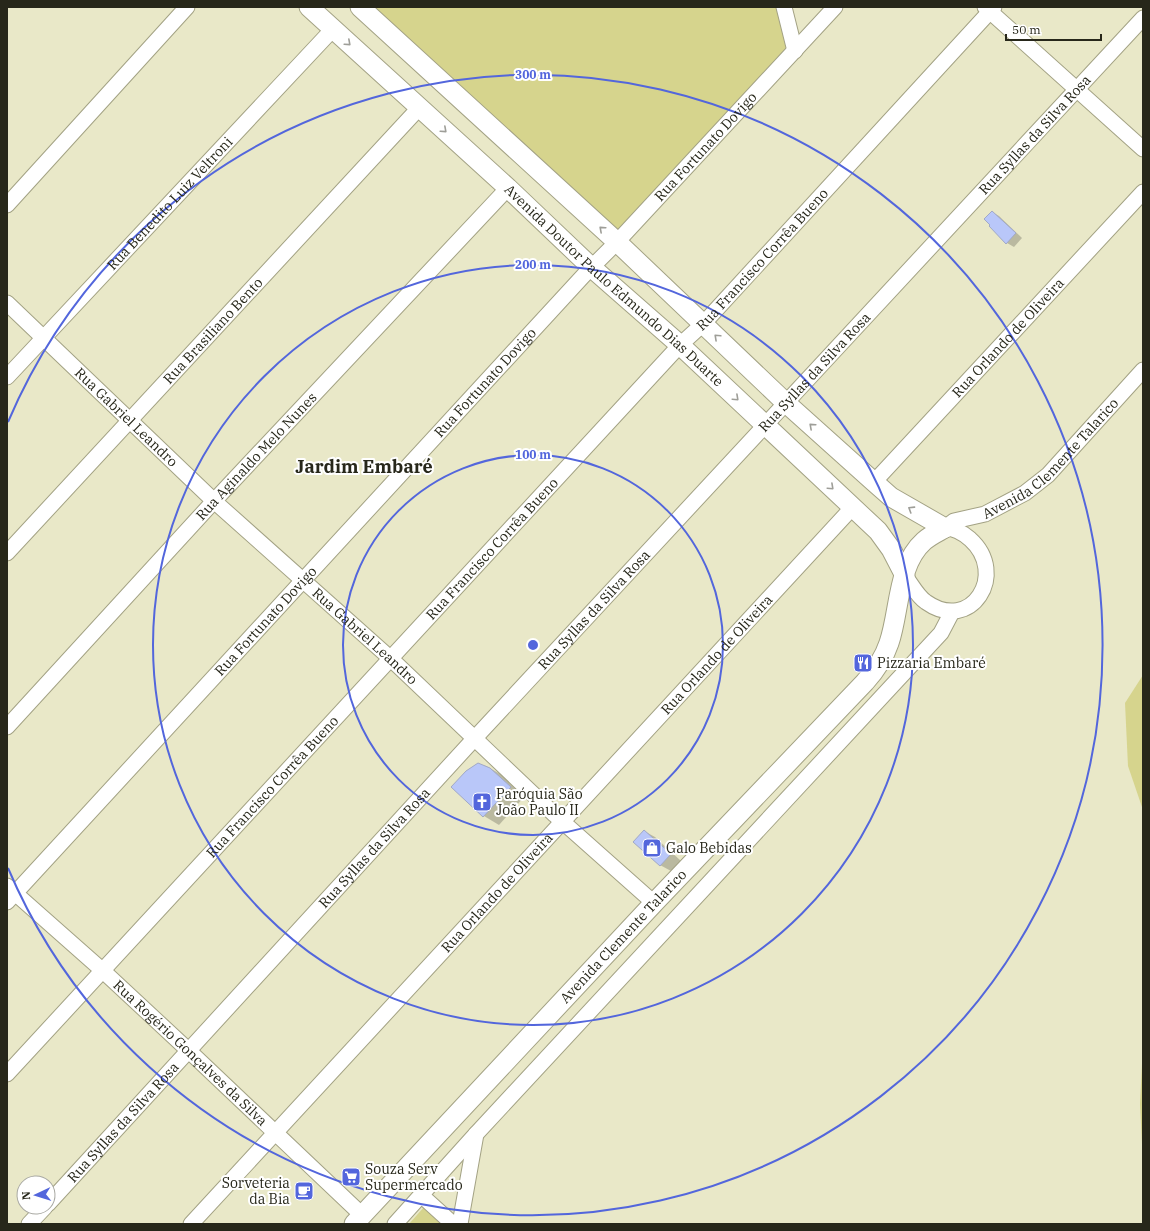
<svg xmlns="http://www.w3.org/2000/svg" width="1150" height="1231" viewBox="0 0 1150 1231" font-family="'IBM Plex Serif',serif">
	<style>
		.green { fill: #d6d48d }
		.shadow { fill: #0003 }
		.building { fill: #b9c7f9; stroke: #a1a9c6 }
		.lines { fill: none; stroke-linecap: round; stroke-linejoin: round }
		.minor-casing { stroke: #a3a284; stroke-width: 17 }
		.tertiary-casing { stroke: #a3a284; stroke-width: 21 }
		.minor { stroke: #fff; stroke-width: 15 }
		.tertiary { stroke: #fff; stroke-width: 19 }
		.oneway { stroke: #9e9e98 }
		.ring { fill: none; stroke: #5366dc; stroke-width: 2 }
		.labels { text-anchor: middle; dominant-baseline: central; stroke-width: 4; stroke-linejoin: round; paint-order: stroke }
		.street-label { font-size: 14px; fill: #27271a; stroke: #fff }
		.poi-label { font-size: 14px; fill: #27271a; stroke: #fff; text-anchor: start }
		.district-label { font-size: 18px; font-weight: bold; fill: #27271a; stroke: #fff }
		.centre { fill: #5366dc; stroke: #fff; stroke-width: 2 }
		.ring-label { font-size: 12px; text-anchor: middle; font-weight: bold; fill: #5366dc; stroke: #fff; stroke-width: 4; stroke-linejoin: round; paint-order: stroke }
	</style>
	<rect width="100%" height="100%" fill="#e9e8c8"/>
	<g class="green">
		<path d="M368 7H780L787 44 780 61 615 233Z"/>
		<path d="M1143 675V810L1128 766 1125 703Z"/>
		<path d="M1143 1044V1164L1140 1104Z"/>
		<path d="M424 1207 444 1224H409Z"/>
	</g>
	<g class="shadow">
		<path d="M992 212 999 216 1022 238 1014 247 1007 243Z"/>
		<path d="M478 764 486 766 502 775 525 796 499 825 484 816 452 787Z"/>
		<path d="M644 831 655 837 681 861 671 871 660 865Z"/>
	</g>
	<g class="building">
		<path d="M992 211 1016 233 1006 244 989 226 990 225 984 219Z"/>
		<path d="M478 763 490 768 511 787 483 817 451 787 466 771Z"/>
		<path d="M644 830 671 854 660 866 633 842Z"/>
	</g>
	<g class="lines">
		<defs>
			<g id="minor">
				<path d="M784 7 795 51"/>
				<path d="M985 7 1143 149"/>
				<path d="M7 205 187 7"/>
				<path id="s1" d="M7 303 214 501 390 658 555 815 654 903"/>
				<path id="s2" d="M7 377 333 29"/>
				<path id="s3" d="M874 482 1143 192"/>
				<path id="s4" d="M945 528 954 521 985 514 1025 493 1048 475 1143 370"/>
				<path id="s5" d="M7 553 419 108"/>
				<path d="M905 576C912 585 917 596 926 602 971 634 1009 574 970 539 963 533 955 528 945 528"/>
				<path id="s6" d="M7 727 214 501 508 188"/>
				<path id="s7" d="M7 886 102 970 188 1050 362 1215"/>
				<path id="s8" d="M7 902 584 275 617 242 835 7"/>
				<path id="s9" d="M7 1074 680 345 703 324 994 7"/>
				<path d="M421 1195 453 1224"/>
				<path id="s10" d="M48 1204 474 739 1143 18"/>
				<path d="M29 1224 45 1207"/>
				<path id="s11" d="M191 1224 852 508"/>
				<path d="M395 1224 476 1134 941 633 952 612"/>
				<path d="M460 1224 476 1134"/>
			</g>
			<g id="tertiary">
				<path id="s12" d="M309 7 508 188 591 267 680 345 878 531 891 549 905 576"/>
				<path d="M360 7 617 242 786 403 874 482 891 497 945 528"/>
				<path id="s13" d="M354 1224 654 903 865 682C875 671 884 658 889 643 900 611 897 565 924 541 931 535 938 532 945 528"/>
			</g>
		</defs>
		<use href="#minor" class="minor-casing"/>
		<use href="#tertiary" class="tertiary-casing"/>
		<use href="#minor" class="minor"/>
		<use href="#tertiary" class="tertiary"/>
	</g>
	<defs><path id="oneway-chevron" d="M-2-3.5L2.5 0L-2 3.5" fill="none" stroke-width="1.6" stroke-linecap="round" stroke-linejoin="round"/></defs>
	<g class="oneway">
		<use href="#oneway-chevron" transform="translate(348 43) rotate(42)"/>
		<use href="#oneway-chevron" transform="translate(444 130) rotate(42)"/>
		<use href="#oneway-chevron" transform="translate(602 229) rotate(-138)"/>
		<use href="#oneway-chevron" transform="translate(717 337) rotate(-137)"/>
		<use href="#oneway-chevron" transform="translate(736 398) rotate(43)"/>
		<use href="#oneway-chevron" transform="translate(812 426) rotate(-138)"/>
		<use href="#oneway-chevron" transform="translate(831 487) rotate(43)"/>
		<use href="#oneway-chevron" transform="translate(911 509) rotate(-148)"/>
	</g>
	<g class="ring">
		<circle cx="533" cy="645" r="190"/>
		<circle cx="533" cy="645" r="380"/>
		<path d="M8 422A570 570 0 1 1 8 868"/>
	</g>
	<defs>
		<symbol id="restaurant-square" viewBox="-11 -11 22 22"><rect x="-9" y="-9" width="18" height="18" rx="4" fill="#5366dc" stroke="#fff"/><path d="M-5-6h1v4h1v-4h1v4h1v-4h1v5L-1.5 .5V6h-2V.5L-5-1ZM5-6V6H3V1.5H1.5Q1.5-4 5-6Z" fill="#fff"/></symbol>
		<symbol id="church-square" viewBox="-11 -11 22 22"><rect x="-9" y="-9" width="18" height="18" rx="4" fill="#5366dc" stroke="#fff"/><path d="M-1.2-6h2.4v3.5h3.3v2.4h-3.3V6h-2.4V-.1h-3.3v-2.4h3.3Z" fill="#fff"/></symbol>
		<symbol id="shop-square" viewBox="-11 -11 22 22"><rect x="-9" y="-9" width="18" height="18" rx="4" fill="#5366dc" stroke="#fff"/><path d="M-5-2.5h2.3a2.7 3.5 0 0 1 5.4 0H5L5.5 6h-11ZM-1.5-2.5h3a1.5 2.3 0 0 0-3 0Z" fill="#fff"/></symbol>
		<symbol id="supermarket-square" viewBox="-11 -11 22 22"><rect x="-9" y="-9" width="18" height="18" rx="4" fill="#5366dc" stroke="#fff"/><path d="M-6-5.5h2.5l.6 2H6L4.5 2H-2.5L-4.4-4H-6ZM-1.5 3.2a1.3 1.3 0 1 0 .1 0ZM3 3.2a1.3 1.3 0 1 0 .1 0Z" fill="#fff"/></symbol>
		<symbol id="cafe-square" viewBox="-11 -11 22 22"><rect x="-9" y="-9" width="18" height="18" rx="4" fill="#5366dc" stroke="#fff"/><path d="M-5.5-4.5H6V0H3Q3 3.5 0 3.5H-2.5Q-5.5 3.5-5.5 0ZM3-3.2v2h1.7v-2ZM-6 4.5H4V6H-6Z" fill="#fff"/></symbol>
	</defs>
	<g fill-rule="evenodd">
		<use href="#restaurant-square" x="852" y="652" width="22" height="22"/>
		<use href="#church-square" x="471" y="791" width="22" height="22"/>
		<use href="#shop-square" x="641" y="837" width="22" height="22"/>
		<use href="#supermarket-square" x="340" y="1166" width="22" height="22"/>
		<use href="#cafe-square" x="293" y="1180" width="22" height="22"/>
	</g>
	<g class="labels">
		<g class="street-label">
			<text stroke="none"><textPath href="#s10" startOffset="1455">Rua Syllas da Silva Rosa</textPath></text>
			<text stroke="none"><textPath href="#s8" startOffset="1029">Rua Fortunato Dovigo</textPath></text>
			<text stroke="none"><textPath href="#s2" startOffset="238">Rua Benedito Luiz Veltroni</textPath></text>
			<text stroke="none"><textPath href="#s9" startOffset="1111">Rua Francisco Corrêa Bueno</textPath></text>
			<text stroke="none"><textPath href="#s12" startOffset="413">Avenida Doutor Paulo Edmundo Dias Duarte</textPath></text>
			<text stroke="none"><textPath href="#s5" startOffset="303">Rua Brasiliano Bento</textPath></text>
			<text stroke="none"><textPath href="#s3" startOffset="197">Rua Orlando de Oliveira</textPath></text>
			<text stroke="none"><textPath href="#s10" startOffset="1131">Rua Syllas da Silva Rosa</textPath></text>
			<text stroke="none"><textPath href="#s8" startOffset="706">Rua Fortunato Dovigo</textPath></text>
			<text stroke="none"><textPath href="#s1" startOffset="165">Rua Gabriel Leandro</textPath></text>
			<text stroke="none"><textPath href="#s4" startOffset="130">Avenida Clemente Talarico</textPath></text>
			<text stroke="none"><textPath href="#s6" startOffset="368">Rua Aginaldo Melo Nunes</textPath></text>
			<text stroke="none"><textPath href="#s9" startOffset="715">Rua Francisco Corrêa Bueno</textPath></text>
			<text stroke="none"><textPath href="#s10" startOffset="807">Rua Syllas da Silva Rosa</textPath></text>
			<text stroke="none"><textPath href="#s8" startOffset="382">Rua Fortunato Dovigo</textPath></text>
			<text stroke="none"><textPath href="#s1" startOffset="489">Rua Gabriel Leandro</textPath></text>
			<text stroke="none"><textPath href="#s11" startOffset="775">Rua Orlando de Oliveira</textPath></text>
			<text stroke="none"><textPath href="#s9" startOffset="391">Rua Francisco Corrêa Bueno</textPath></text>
			<text stroke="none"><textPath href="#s10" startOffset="483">Rua Syllas da Silva Rosa</textPath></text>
			<text stroke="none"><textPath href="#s11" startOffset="451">Rua Orlando de Oliveira</textPath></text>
			<text stroke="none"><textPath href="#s13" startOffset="394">Avenida Clemente Talarico</textPath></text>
			<text stroke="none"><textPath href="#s7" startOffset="248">Rua Rogério Gonçalves da Silva</textPath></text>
			<text stroke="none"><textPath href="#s10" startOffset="111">Rua Syllas da Silva Rosa</textPath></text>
		</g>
		<g class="poi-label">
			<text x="877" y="663">Pizzaria Embaré</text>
			<text x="496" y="794">Paróquia São<tspan x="496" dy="16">João Paulo II</tspan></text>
			<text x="666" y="848">Galo Bebidas</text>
			<text x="365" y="1169">Souza Serv<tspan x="365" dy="16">Supermercado</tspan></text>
			<text x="290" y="1183" text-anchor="end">Sorveteria<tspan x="290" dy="16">da Bia</tspan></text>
		</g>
		<g class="district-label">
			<text x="364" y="466">Jardim Embaré</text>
		</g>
	</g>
	<circle cx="533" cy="645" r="6" class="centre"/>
	<g class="ring-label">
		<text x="533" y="79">300 m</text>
		<text x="533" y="269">200 m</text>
		<text x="533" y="459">100 m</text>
	</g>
	<rect width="1150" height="1231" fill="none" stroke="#27271a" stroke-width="16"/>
	<g transform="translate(36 1195) rotate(266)"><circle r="19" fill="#ffffff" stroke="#a9a9a3"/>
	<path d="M0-3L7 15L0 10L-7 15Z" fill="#5366dc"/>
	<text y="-6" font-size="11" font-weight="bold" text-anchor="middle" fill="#27271a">N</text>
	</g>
	<path d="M1006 34v6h95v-6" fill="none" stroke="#27271a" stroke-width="2"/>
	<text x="1012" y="34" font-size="12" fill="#27271a" stroke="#ffffff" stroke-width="3" paint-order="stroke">50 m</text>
</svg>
